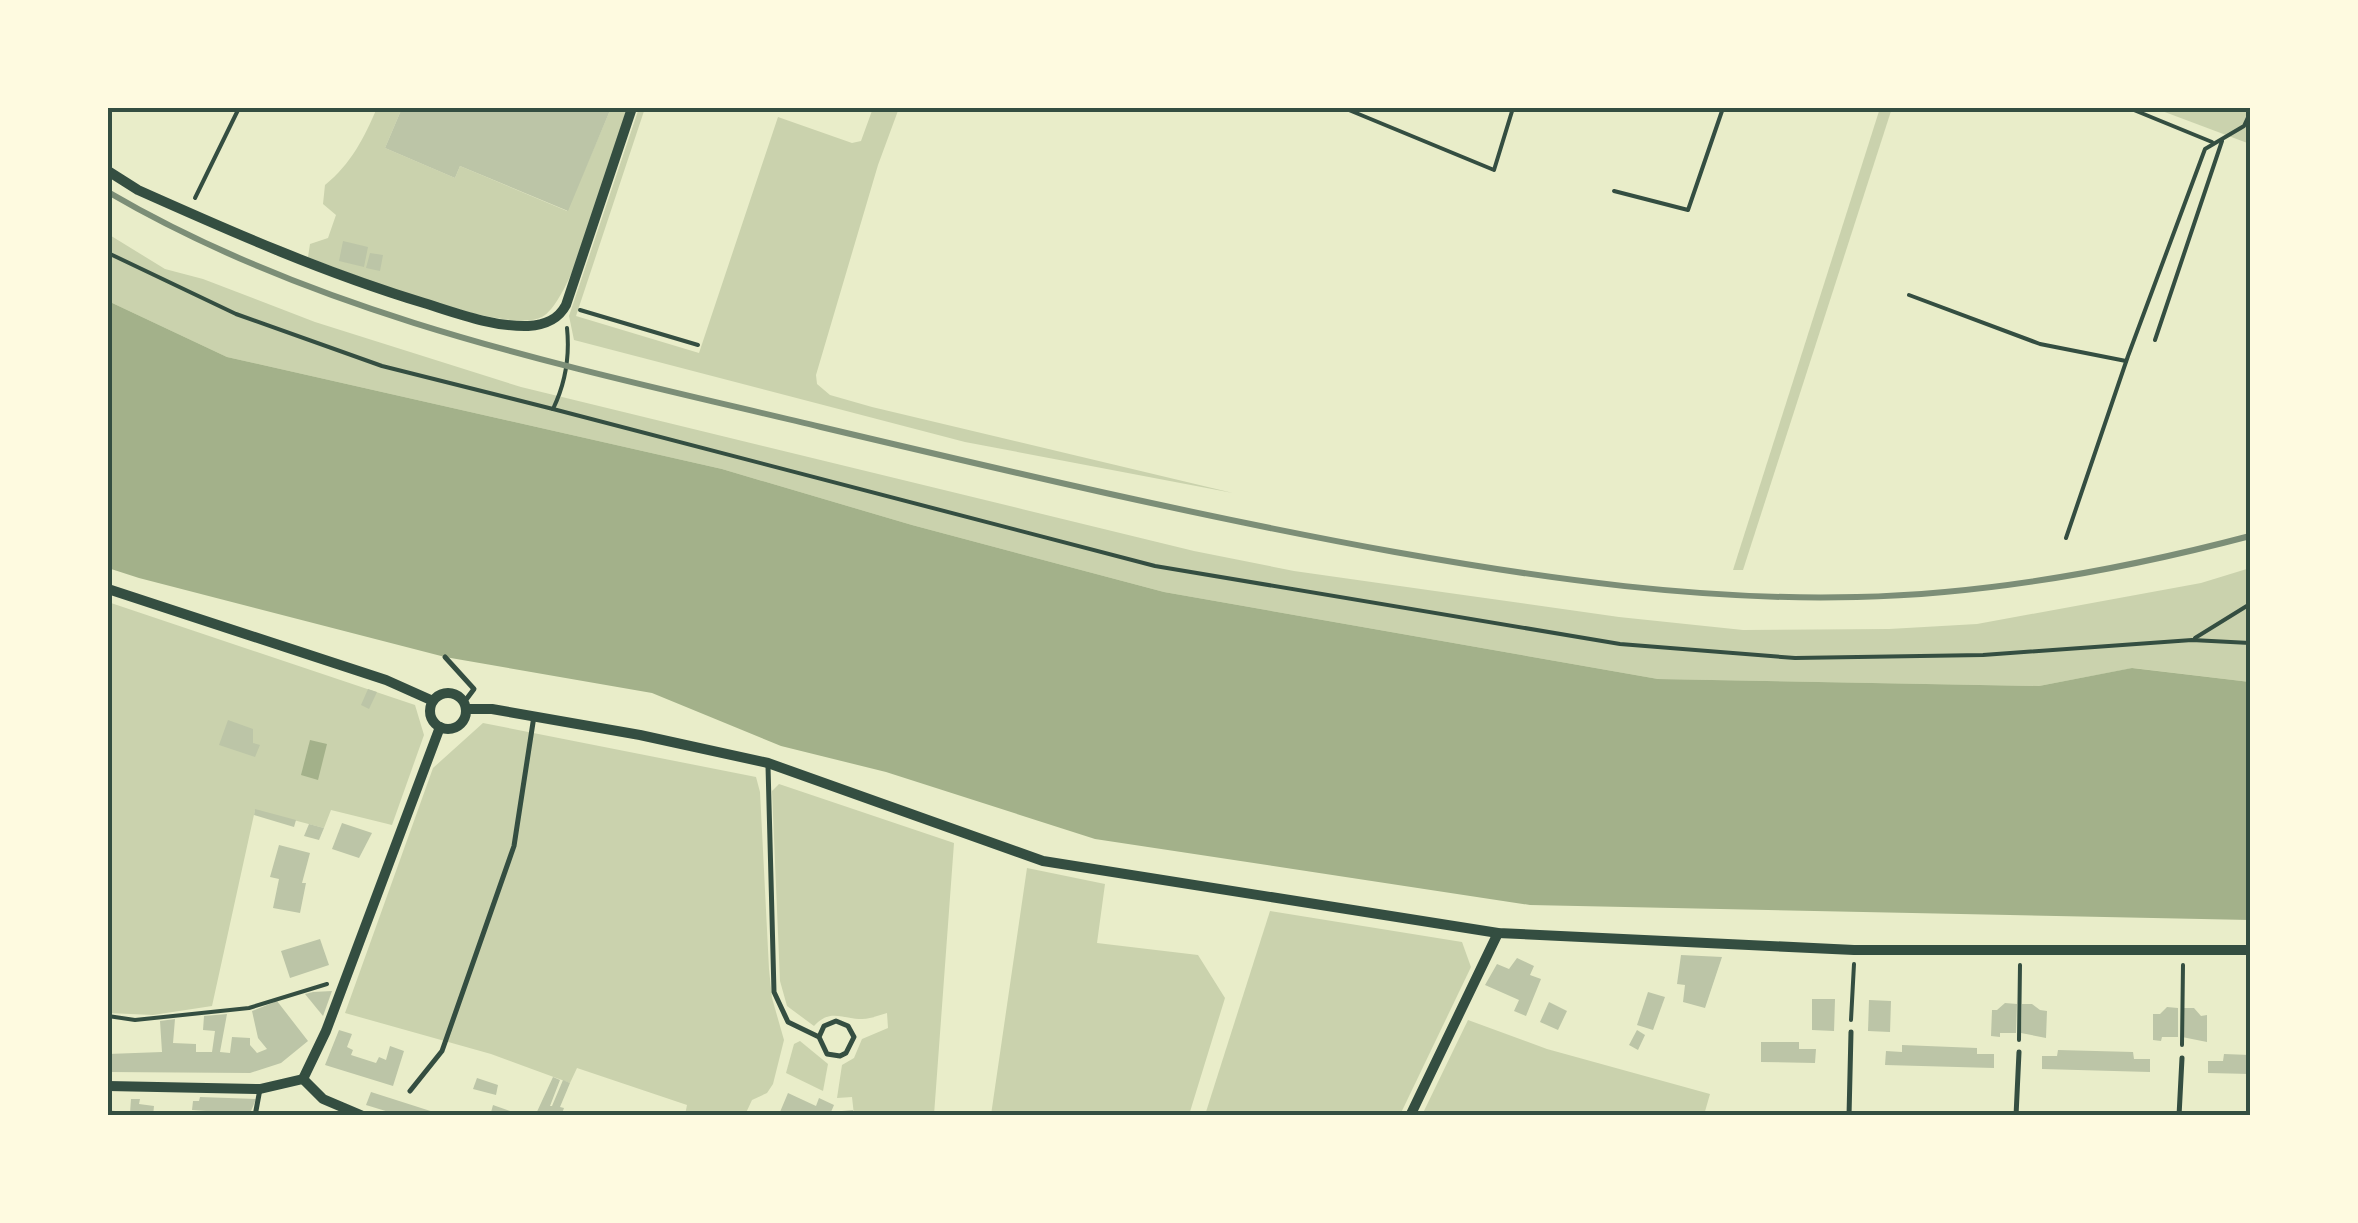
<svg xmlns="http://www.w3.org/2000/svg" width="2358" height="1223" viewBox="0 0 2358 1223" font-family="Lora,serif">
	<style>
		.green { fill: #cad2ad }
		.water { fill: #a3b18a }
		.building { fill: #bcc5a7 }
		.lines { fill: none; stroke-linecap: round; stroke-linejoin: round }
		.path { stroke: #344e41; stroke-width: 4 }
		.service { stroke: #344e41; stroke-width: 5 }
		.minor { stroke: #344e41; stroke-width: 10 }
		.rail { stroke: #7c8e77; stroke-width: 6 }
		.neatline { fill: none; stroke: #344e41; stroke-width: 4 }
	</style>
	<rect width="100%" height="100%" fill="#e9edc9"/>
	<g class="green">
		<path d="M377 108H402L385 148 455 178 460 166 567 211 611 108H627C613 149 575 299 542 317 506 336 348 273 308 257L310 244 328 238 336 215 323 204 325 185C351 164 364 138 377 108Z"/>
		<path d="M639 108H645L576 316 699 353 778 117 852 143 861 141 873 108H899L878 165 816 375 817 384 830 395 872 407 1233 493 965 442 574 340 569 316Z"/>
		<path d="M1880 108H1892L1743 570H1733Z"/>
		<path d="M2154 108H2245L2250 110V144Z"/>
		<path d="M108 234 165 269 203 279 315 322 521 387 1194 551 1294 571 1435 591 1619 617 1743 630 1889 629 1977 624 2201 583 2250 568V682L2133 668 2039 686 1658 679 1164 592 912 525 722 469 227 357 108 301Z"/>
		<path d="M108 602 415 705 424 735 392 825 331 810 324 828 255 810 212 1006 153 1015 108 1013Z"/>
		<path d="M483 723 756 777 760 792 769 969 772 998 784 1040 773 1084 767 1093 752 1100 745 1115H685L687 1105 577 1068 570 1083 491 1054 345 1013 433 768Z"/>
		<path d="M779 784 954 843 934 1115H854L852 1097 837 1098 842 1065 854 1058 862 1039 888 1028 887 1013C879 1015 871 1019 862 1019 841 1019 831 1008 814 1026L787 1006 780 981 772 791Z"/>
		<path d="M1027 868 1105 884 1097 943 1198 955 1225 998 1189 1115H991Z"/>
		<path d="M1270 911 1462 942 1471 967 1400 1115H1205Z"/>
		<path d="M1468 1020 1547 1049 1710 1094 1704 1115H1422Z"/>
		<path d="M800 1041 828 1064 823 1091 786 1073 794 1044Z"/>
	</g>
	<g class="water">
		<path d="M108 301 227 357 722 469 912 525 1164 592 1658 679 2039 686 2132 668 2250 682V920L1530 905 1095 839 886 772 781 746 652 693 445 657 139 578 108 568Z"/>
		<path d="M310 740 327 744 318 780 301 775Z"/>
	</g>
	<g class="building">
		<path d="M402 108H611L568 211 460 166 455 178 385 148Z"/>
		<path d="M343 241 368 247 364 267 339 261Z"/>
		<path d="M370 253 383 255 380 271 366 268Z"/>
		<path d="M368 689 377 692 369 709 361 705Z"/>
		<path d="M228 720 253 729V743L260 745 255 757 219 745Z"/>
		<path d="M255 809 296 820 294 827 254 815Z"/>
		<path d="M342 823 372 833 359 858 332 849Z"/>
		<path d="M309 824 324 828 319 840 304 836Z"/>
		<path d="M279 845 310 853 302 883H306L300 913 273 908 279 879 270 877Z"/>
		<path d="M320 939 329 965 290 978 281 951Z"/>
		<path d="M1681 955 1722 957 1705 1008 1683 1002 1685 985 1677 984Z"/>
		<path d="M1517 958 1534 966 1530 975 1541 979 1526 1016 1514 1011 1519 1000 1485 985 1497 964 1509 969Z"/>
		<path d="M332 991 323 1016 305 994 313 992Z"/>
		<path d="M1648 992 1665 997 1653 1030 1637 1025Z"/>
		<path d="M1812 999H1835L1834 1031 1812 1030Z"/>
		<path d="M1869 1000 1891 1001 1890 1032 1868 1031Z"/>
		<path d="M277 1001 308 1041 281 1063 250 1073 108 1072V1054L162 1052 160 1021 175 1019 173 1043 196 1044V1052H212L215 1031 203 1030 204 1016 227 1014 220 1052 230 1053 232 1037 250 1038V1045L257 1053 267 1049 258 1038 252 1011Z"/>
		<path d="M1549 1002 1567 1011 1558 1030 1540 1022Z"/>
		<path d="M2005 1003 2017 1004 2016 1033H2000V1037L1991 1036 1992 1010H1997Z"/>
		<path d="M2022 1004H2032L2040 1010 2047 1011 2046 1038 2021 1033Z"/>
		<path d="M2167 1007 2178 1008V1037H2162L2161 1041 2153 1040V1014H2160Z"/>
		<path d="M2183 1008H2194L2201 1016 2207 1015V1042L2182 1037Z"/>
		<path d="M339 1030 352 1034 347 1047 353 1050 351 1055 376 1063 379 1057 386 1060 390 1046 404 1051 393 1086 325 1065Z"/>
		<path d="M1637 1030 1645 1035 1638 1050 1629 1045Z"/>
		<path d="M1761 1042H1799V1049H1816L1815 1063 1761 1062Z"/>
		<path d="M1902 1045 1977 1048V1054H1994V1068L1885 1065 1886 1051 1902 1052Z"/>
		<path d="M2058 1050 2133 1052 2134 1059H2150V1072L2042 1069V1056H2057Z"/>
		<path d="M2224 1054 2250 1055V1074L2208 1073V1061H2223Z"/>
		<path d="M553 1077 560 1080 550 1106H552L563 1080 570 1083 560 1107 564 1108 561 1116H535Z"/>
		<path d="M477 1078 498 1085 496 1095 473 1089Z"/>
		<path d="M371 1092 443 1115V1116H402L366 1105Z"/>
		<path d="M788 1093 816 1106 819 1098 834 1105 831 1112 853 1110 854 1116H789L780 1112Z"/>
		<path d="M200 1097 256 1099 249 1116H204L206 1111 192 1110 193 1101H199Z"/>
		<path d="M131 1099H140L139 1104 154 1106 153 1116H108V1110L130 1113Z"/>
		<path d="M493 1105 521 1115V1116H490Z"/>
	</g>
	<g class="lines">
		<g class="path">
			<path d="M1344 108 1494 170 1513 108"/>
			<path d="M2129 108 2212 142"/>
			<path d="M1614 191 1688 210 1723 108"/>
			<path d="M195 198 239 108"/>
			<path d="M108 253 236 314 382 366 553 409"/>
			<path d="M1909 295 2040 344 2126 361"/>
			<path d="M580 310 698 345"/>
			<path d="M567 328C570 357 566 382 553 409L1155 566 1620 644 1795 658 1983 655 2192 640 2250 643"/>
			<path d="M2155 340 2222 141"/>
			<path d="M2066 538 2128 356 2205 149 2244 126 2250 113"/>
			<path d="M2195 638 2250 604"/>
			<path d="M108 1016 135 1020 249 1008 327 984"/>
			<path d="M1851 1020 1854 964"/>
			<path d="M2019 1040 2020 965"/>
			<path d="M2182 1045 2183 965"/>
		</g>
		<g class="service">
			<path d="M445 657 474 689 465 701"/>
			<path d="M768 766 774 992 788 1022 819 1037 827 1054 840 1056 846 1053 854 1037 848 1026 836 1021 824 1026 819 1037"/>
			<path d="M410 1091 442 1051 514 846 534 716"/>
			<path d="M255 1116 260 1089"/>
			<path d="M1849 1116 1851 1032"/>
			<path d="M2016 1116 2019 1052"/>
			<path d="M2179 1116 2182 1058"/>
		</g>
		<g class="minor">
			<path d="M108 171 138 190C232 232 325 273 424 303 456 313 493 327 528 326 545 325 558 320 566 305L632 108"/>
			<path d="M108 589 386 680 433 701"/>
			<circle cx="448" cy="711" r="18"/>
			<path d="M467 709H492L640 735 768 763 1043 861 1498 933 1854 950H2250"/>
			<path d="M303 1079 326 1031 440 727"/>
			<path d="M303 1079 323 1099 363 1116"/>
			<path d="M108 1086 260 1089 303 1079"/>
			<path d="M1410 1116 1498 933"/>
		</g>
		<path class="rail" d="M108 192C325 319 579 369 821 427 1011 472 1202 517 1395 552 1547 579 1702 601 1857 597 1991 594 2121 570 2250 536"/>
	</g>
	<rect width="2358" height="1223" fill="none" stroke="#fefae0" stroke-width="220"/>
	<rect x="110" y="110" width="2138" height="1003" class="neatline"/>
</svg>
